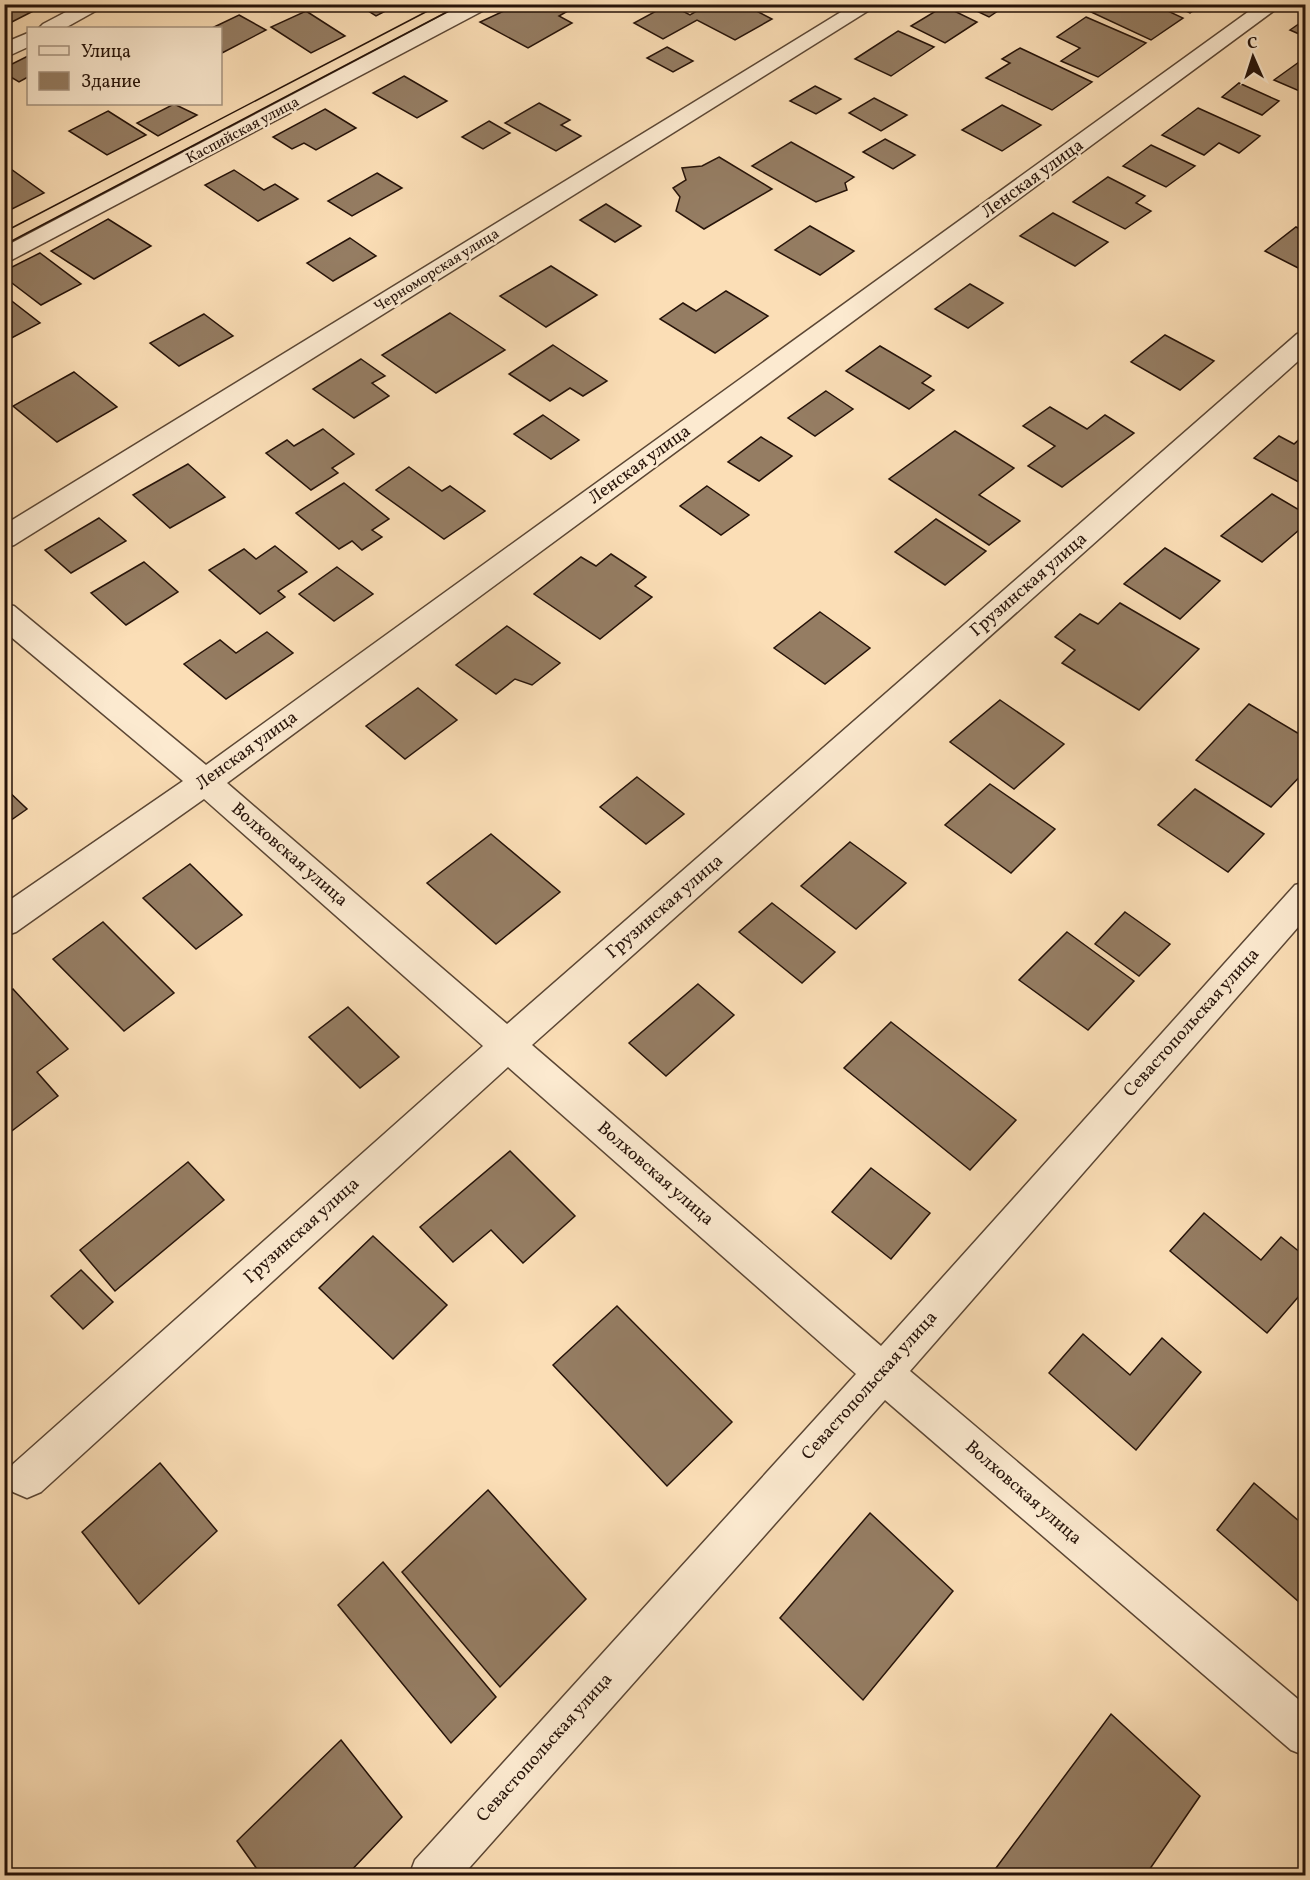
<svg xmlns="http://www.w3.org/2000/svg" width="1310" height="1880" viewBox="0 0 1310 1880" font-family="Vollkorn,serif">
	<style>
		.building { fill: #957d63; stroke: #261309; stroke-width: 1.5 }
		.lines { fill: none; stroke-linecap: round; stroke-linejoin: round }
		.street-casing { stroke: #5b4634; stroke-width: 3 }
		.street { fill: #fcead0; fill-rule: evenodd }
		.tram { stroke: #261309; stroke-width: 1.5 }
		.labels { text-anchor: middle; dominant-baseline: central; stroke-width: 5; stroke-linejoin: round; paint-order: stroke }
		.far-street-label { font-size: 15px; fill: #261309; stroke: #fcead0 }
		.street-label { font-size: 18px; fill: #261309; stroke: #fcead0 }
	</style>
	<rect width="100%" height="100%" fill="#fbdeb6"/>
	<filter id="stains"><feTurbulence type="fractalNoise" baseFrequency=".00333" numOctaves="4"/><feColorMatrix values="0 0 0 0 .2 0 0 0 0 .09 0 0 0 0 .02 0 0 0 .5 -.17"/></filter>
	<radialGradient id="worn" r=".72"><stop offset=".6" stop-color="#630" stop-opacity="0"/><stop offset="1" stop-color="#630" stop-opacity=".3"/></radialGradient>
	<g class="building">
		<path d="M4 4H47L4 26Z"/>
		<path d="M357 4H399L376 16Z"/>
		<path d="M519 4H580L559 16 572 23 528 48 480 22Z"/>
		<path d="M669 4 690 15 709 4H743L772 19 735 40 697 20 663 39 634 23Z"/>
		<path d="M962 4H994L1002 8 989 17Z"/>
		<path d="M1074 4H1153L1183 18 1151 40Z"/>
		<path d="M1171 4H1204L1190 13Z"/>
		<path d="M944 6 977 22 945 43 911 26Z"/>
		<path d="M306 11 345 36 311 53 271 27Z"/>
		<path d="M239 15 266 30 222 53 220 28H212Z"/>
		<path d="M1086 17 1146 43 1098 77 1061 61 1080 48 1057 37Z"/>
		<path d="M1306 19V37L1290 30Z"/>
		<path d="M898 31 934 47 891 76 855 59Z"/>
		<path d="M667 47 693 61 673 72 647 58Z"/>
		<path d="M1020 48 1092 82 1052 110 986 78 1010 63 1002 59Z"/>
		<path d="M28 56V77L19 82 4 73V68Z"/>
		<path d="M1299 62 1306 65 1304 93 1274 80Z"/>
		<path d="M404 76 447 101 417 118 373 93Z"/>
		<path d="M1239 83 1279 101 1262 115 1222 97Z"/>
		<path d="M815 86 841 99 816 114 790 101Z"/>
		<path d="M874 98 907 115 881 131 849 113Z"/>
		<path d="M539 103 570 120 561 125 581 136 556 151 505 123Z"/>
		<path d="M174 104 197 115 158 136 137 123Z"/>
		<path d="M1002 105 1041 125 1002 151 962 130Z"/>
		<path d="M1198 108 1260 136 1239 153 1219 143 1204 155 1162 135Z"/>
		<path d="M325 109 356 128 316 150 304 143 292 149 273 137Z"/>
		<path d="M108 111 146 135 107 155 69 131Z"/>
		<path d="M489 121 510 133 483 149 462 137Z"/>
		<path d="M885 139 915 155 893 169 863 152Z"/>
		<path d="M791 142 854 177 845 183 847 190 816 202 752 166Z"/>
		<path d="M1151 145 1195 166 1166 187 1123 166Z"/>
		<path d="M719 157 772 189 704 229 676 211 680 197 673 188 686 180 682 168 702 166Z"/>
		<path d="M4 164 44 193 4 213Z"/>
		<path d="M234 170 264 190 275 184 298 199 258 221 205 185Z"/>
		<path d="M377 173 402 188 352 216 328 201Z"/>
		<path d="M1108 177 1145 196 1136 203 1151 211 1125 229 1073 202Z"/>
		<path d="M606 204 641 226 615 242 580 220Z"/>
		<path d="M1053 213 1108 242 1075 266 1020 236Z"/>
		<path d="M108 219 151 246 94 279 51 251Z"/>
		<path d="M810 226 854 251 820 275 775 250Z"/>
		<path d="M1296 227 1306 232V272L1265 251Z"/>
		<path d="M350 238 376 256 333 281 307 263Z"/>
		<path d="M40 253 81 284 41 305 4 277V271Z"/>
		<path d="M551 266 597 295 546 327 500 296Z"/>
		<path d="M970 284 1003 303 968 328 935 309Z"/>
		<path d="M726 291 768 316 715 353 660 319 683 303 696 311Z"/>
		<path d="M4 295 40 323 4 342Z"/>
		<path d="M450 313 505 350 436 393 382 355Z"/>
		<path d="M204 314 233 336 179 366 150 343Z"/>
		<path d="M1165 335 1214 361 1180 390 1131 362Z"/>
		<path d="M553 345 607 381 583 396 570 388 550 401 509 374Z"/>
		<path d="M880 346 931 376 922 383 934 390 909 409 846 371Z"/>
		<path d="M361 359 385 376 372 383 389 396 354 418 313 389Z"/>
		<path d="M74 372 117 407 57 442 13 406Z"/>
		<path d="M826 391 853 409 815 436 788 418Z"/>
		<path d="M1050 407 1087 429 1105 415 1134 433 1062 487 1028 466 1055 446 1023 426Z"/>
		<path d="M543 415 579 440 551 459 514 434Z"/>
		<path d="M323 429 354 454 332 468 338 473 311 490 266 453 287 440 294 446Z"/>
		<path d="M955 431 1014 468 979 495 1020 521 989 545 889 479Z"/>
		<path d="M1306 433V486L1254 458 1279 436 1294 444Z"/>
		<path d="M761 437 792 456 759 481 728 462Z"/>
		<path d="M188 464 225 497 170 528 133 495Z"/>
		<path d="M409 467 442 491 450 486 485 511 444 539 376 490Z"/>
		<path d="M344 483 389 519 372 530 382 537 362 550 352 541 339 549 296 513Z"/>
		<path d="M707 486 749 515 721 535 680 506Z"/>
		<path d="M1272 494 1306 514V524L1262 562 1221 536Z"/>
		<path d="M99 518 126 541 71 573 45 550Z"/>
		<path d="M936 519 986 551 945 585 895 552Z"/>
		<path d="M275 546 307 572 278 591 285 597 260 614 209 570 244 549 256 559Z"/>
		<path d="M1165 548 1220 581 1180 619 1124 584Z"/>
		<path d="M611 554 646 577 635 586 652 597 600 639 534 594 581 557 596 566Z"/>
		<path d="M144 562 178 592 126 625 91 593Z"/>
		<path d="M337 567 373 594 334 621 299 594Z"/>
		<path d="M1120 603 1199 649 1139 710 1062 663 1075 650 1055 637 1080 614 1098 624Z"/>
		<path d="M820 612 870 648 825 684 774 648Z"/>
		<path d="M507 626 560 663 532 685 515 679 496 694 456 665Z"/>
		<path d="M267 632 293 653 226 699 184 664 220 640 236 653Z"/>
		<path d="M418 688 457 720 405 759 366 726Z"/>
		<path d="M1000 700 1064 744 1014 789 950 742Z"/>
		<path d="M1249 704 1306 738V770L1271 807 1196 760Z"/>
		<path d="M637 777 684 814 646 844 600 807Z"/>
		<path d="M990 784 1055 829 1011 873 945 825Z"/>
		<path d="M4 787 27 809 4 825Z"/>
		<path d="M1195 789 1264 834 1228 872 1158 825Z"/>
		<path d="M491 834 560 892 496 944 427 883Z"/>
		<path d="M850 842 906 883 856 929 801 886Z"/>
		<path d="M190 864 242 915 196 949 143 898Z"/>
		<path d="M772 903 835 952 802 983 739 932Z"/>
		<path d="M1125 912 1170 944 1139 976 1095 944Z"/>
		<path d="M103 922 174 993 124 1031 53 959Z"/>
		<path d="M1067 932 1134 981 1088 1030 1019 980Z"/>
		<path d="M698 984 734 1015 666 1076 629 1043Z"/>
		<path d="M13 989 68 1049 37 1072 58 1096 9 1133 4 1128V995Z"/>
		<path d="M348 1007 399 1057 360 1088 309 1037Z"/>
		<path d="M891 1022 1016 1120 970 1170 844 1068Z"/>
		<path d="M510 1151 575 1216 523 1263 491 1230 453 1262 420 1227Z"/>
		<path d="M188 1162 224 1200 115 1291 80 1250Z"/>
		<path d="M871 1168 930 1213 891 1259 832 1212Z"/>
		<path d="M1204 1213 1261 1260 1281 1237 1306 1257V1288L1267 1333 1170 1251Z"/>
		<path d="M373 1236 447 1305 393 1359 319 1288Z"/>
		<path d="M81 1270 113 1302 83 1329 51 1296Z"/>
		<path d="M617 1306 732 1422 667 1486 553 1365Z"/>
		<path d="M1083 1334 1130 1375 1162 1338 1201 1372 1136 1450 1049 1373Z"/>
		<path d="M160 1463 217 1531 139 1604 82 1532Z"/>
		<path d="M1254 1483 1306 1527V1608L1217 1530Z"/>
		<path d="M488 1490 586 1599 500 1687 402 1572Z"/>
		<path d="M870 1513 953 1591 863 1700 780 1618Z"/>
		<path d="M383 1562 496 1697 451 1743 338 1605Z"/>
		<path d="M1111 1714 1200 1796 1145 1876H996L993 1872Z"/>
		<path d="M341 1740 402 1817 346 1876H262L237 1841Z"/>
	</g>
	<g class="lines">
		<defs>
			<g id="street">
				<path d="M81 4H108L65 28H39L43 24Z"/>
				<path d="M464 4H491L488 8 4 264V247Z"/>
				<path d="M854 4H879L14 545 4 548V525Z"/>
				<path d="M1259 4H1283L227 783 507 1024 1297 334 1306 332V354L532 1045 881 1346 1295 885 1306 882V918L910 1371 1306 1706V1756L1291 1750 885 1400 462 1876H409L415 1860 856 1374 508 1067 41 1492 27 1498 13 1492 7 1478 13 1464 483 1046 204 799 16 932 4 936V904L183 781 4 631V604L14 606 206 765Z"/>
				<path d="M28 33V47L4 58V43Z"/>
			</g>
		</defs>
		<use href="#street" class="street-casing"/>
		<use href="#street" class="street"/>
		<g class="tram">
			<path d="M4 232 441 4"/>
			<path d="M4 245 462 4"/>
		</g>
	</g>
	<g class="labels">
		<g class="far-street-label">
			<text transform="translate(243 131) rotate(-28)">Каспийская улица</text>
			<text transform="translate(437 271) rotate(-32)">Черноморская улица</text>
		</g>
		<g class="street-label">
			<text transform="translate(1033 179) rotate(-36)">Ленская улица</text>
			<text transform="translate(640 465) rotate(-36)">Ленская улица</text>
			<text transform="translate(1029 585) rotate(-41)">Грузинская улица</text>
			<text transform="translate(247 751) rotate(-36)">Ленская улица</text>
			<text transform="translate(289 855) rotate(41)">Волховская улица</text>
			<text transform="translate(665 907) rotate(-41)">Грузинская улица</text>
			<text transform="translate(1192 1023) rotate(-48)">Севастопольская улица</text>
			<text transform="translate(655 1174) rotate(41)">Волховская улица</text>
			<text transform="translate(302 1231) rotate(-42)">Грузинская улица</text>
			<text transform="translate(870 1386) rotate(-48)">Севастопольская улица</text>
			<text transform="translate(1023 1493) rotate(41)">Волховская улица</text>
			<text transform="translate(545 1748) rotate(-48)">Севастопольская улица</text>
		</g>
	</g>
	<rect width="1310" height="1880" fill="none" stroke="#fbdeb6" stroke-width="24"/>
	<rect x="6" y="6" width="1298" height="1868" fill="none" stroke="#261309" stroke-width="3"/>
	<rect x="12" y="12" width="1286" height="1856" fill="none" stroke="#261309" stroke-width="1.5"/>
	<rect x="27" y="27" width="195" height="78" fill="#fcead0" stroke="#a69480" stroke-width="1.5"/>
	<rect x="39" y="46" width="30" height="9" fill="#fcead0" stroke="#a69480" stroke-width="1.5"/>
	<text x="81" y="57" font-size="18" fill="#261309">Улица</text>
	<rect x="39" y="72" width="30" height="18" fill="#957d63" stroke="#a69480" stroke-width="1.5"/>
	<text x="81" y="87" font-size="18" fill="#261309">Здание</text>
	<g transform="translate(1253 57) rotate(357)" stroke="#fcead0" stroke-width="4.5" paint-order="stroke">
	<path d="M0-4.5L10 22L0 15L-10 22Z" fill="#261309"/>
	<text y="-9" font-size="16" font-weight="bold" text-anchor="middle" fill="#261309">С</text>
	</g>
	<rect width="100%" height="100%" filter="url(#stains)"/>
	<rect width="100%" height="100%" fill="url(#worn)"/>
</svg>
